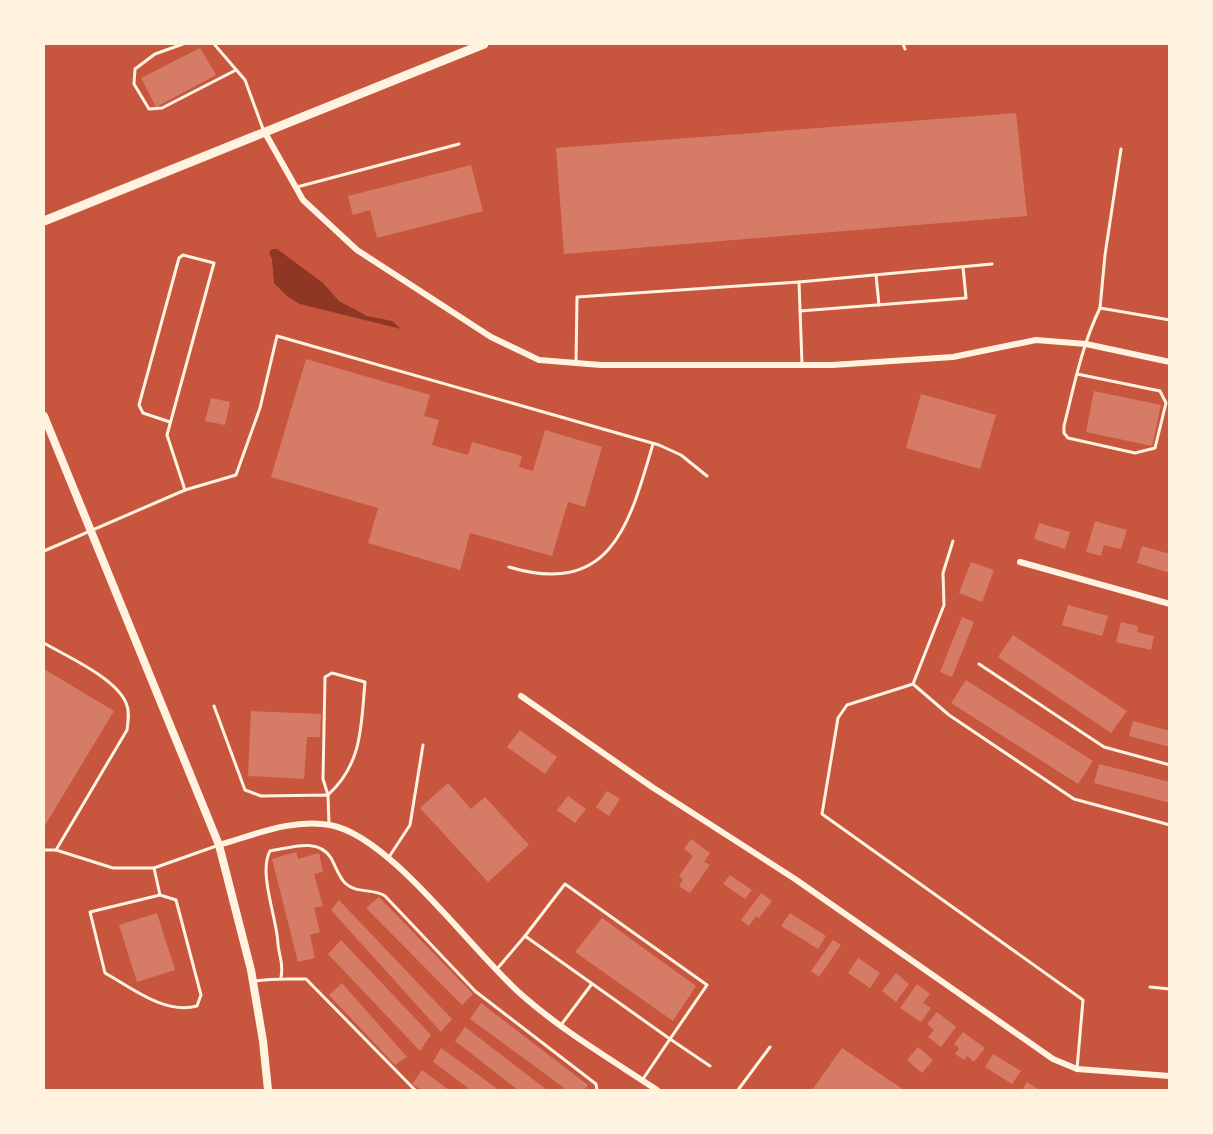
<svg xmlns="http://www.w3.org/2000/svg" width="1213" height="1134" viewBox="0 0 1213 1134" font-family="Montserrat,sans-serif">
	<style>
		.water { fill: #8f3625 }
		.building { fill: #d67c66 }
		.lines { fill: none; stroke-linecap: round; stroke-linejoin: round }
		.service { stroke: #fff3e0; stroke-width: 3 }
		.minor { stroke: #fff3e0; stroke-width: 6 }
		.tertiary { stroke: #fff3e0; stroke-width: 8 }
		.secondary { stroke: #fff3e0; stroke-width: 9 }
	</style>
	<rect width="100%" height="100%" fill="#c8553d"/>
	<path class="water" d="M272 249H277L323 283 339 301 367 316 392 321 401 329 300 304 288 297 274 283 272 259 269 253Z"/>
	<g class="building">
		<path d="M200 48 216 75 156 107 141 78Z"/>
		<path d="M1016 113 1027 216 564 254 556 148Z"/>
		<path d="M471 165 483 211 377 238 370 210 353 215 348 196Z"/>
		<path d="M306 359 430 395 424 416 439 420 432 445 468 455 472 442 522 456 519 467 533 471 545 430 602 447 585 507 568 502 552 556 470 533 460 570 368 543 378 508 271 477Z"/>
		<path d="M1094 391 1161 405 1152 446 1086 432Z"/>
		<path d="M921 394 996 415 980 469 906 448Z"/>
		<path d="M211 398 230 402 225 425 205 421Z"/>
		<path d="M1095 521 1127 530 1121 549 1104 545 1101 556 1086 552Z"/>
		<path d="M1039 523 1070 532 1065 549 1034 539Z"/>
		<path d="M1142 546 1170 554V573L1137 563Z"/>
		<path d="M971 562 994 570 982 602 959 593Z"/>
		<path d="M1068 605 1108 616 1102 636 1062 625Z"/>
		<path d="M962 617 974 622 952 677 940 672Z"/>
		<path d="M1121 622 1138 626 1137 632 1154 636 1151 650 1116 642Z"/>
		<path d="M1013 635 1127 711 1111 733 998 657Z"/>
		<path d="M44 669 114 711 44 827Z"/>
		<path d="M966 680 1093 761 1078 784 951 703Z"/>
		<path d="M251 711 321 714 320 737H307L304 779 248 776Z"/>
		<path d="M1133 721 1170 731V747L1129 736Z"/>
		<path d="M520 730 557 757 545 774 507 747Z"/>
		<path d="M1099 764 1170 782V803L1094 783Z"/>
		<path d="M448 783 471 809 485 797 529 845 488 882 420 808Z"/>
		<path d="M607 791 620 799 609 816 596 807Z"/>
		<path d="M568 796 586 809 575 823 557 810Z"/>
		<path d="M691 839 710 853 704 862 710 865 690 893 679 886 683 880 679 876 693 856 684 849Z"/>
		<path d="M296 852 298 859 319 853 323 872 314 874 323 906 314 908 320 932 310 935 315 958 298 962 272 859Z"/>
		<path d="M730 875 752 890 745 899 723 884Z"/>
		<path d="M761 893 772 901 759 918 756 916 749 926 741 920Z"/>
		<path d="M379 897 473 994 462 1005 366 908Z"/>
		<path d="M339 900 452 1019 441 1032 331 910Z"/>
		<path d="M157 913 175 970 137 982 119 925Z"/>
		<path d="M790 913 826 936 818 949 781 926Z"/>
		<path d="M602 918 696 986 673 1021 575 952Z"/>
		<path d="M341 940 431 1035 420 1051 328 954Z"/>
		<path d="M833 940 841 945 819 977 811 971Z"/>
		<path d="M858 958 880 973 870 988 848 973Z"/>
		<path d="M896 973 909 984 896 1002 882 991Z"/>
		<path d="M342 983 407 1057 395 1065 329 995Z"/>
		<path d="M917 984 930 994 923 1003 931 1008 921 1022 900 1008Z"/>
		<path d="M481 1003 588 1085 584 1090H567L470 1019Z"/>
		<path d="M937 1012 956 1027 941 1047 928 1037 934 1030 927 1024Z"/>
		<path d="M465 1027 547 1090H518L455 1041Z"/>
		<path d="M963 1032 985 1048 974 1062 967 1056 964 1060 955 1054 959 1048 954 1044Z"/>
		<path d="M918 1047 933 1060 922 1073 907 1060Z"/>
		<path d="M441 1048 499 1090H471L433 1062Z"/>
		<path d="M842 1048 904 1090H812Z"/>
		<path d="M993 1054 1021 1071 1012 1084 985 1067Z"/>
		<path d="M422 1070 449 1090H421L412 1084Z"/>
		<path d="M1027 1082 1040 1090H1022Z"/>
	</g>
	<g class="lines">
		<g class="service">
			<path d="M183 44 155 54 135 69 134 84 149 109 162 108 236 70"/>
			<path d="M214 44 245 80 263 129"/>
			<path d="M903 44 905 49"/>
			<path d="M297 187 459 144"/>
			<path d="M876 275 879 305"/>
			<path d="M799 282 992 264"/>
			<path d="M1100 308 1105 255 1121 149"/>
			<path d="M800 311 966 298 963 267"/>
			<path d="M576 363 577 297 799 282 802 364"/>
			<path d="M1077 374 1160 391 1166 403 1155 448 1135 453 1068 438 1064 433V426C1074 386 1082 345 1100 308L1170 320"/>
			<path d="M185 490 236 475 260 408 277 336 659 445 681 455 707 476"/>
			<path d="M953 541 943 573 944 605 913 684 847 705 838 718 822 814 1083 1000 1077 1069"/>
			<path d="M44 551 185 490 167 435 214 263 183 255 179 258 139 405 143 413 170 422"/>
			<path d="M509 567C613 598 630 521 653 444"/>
			<path d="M44 643C66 656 116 678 126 703 130 711 128 721 127 730L56 850H44"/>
			<path d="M979 664 1104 747 1170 765"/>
			<path d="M332 673 365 682C361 725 363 763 328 795L323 779 325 677Z"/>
			<path d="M913 684 949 715 1074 799 1170 825"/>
			<path d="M214 706 245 790 261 796 328 795 329 825"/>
			<path d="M56 850 113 868H154L219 845"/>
			<path d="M389 857 410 825 423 745"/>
			<path d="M154 868 160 895 176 900 201 995 197 1006C165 1015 132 988 105 973L90 912 160 895"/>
			<path d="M525 936 565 884 707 985 670 1039 710 1066"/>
			<path d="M497 969 525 936 670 1039 643 1079"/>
			<path d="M281 977C284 964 279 956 278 944 277 918 258 873 270 851 290 848 318 837 331 858 335 865 339 877 345 883 356 894 373 888 385 896L475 991 596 1084 597 1090"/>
			<path d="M254 981C275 978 286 979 306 979L415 1090"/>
			<path d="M1150 987 1170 989"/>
			<path d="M561 1025 591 985"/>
			<path d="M738 1090 770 1047"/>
		</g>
		<g class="minor">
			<path d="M264 131 303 200 357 250 491 337 539 360 601 365H832L953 357 1036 340 1086 344 1170 362"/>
			<path d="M1020 562 1170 604"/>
			<path d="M521 696 652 787 795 879 1053 1059 1077 1069 1170 1076"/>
			<path d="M219 845C254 835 293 818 330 825 391 836 473 953 523 996 564 1032 612 1060 657 1090"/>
		</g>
		<path class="tertiary" d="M44 416 219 845 251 970 263 1041 268 1090"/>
		<path class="secondary" d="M44 221 484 44"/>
	</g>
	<rect width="1213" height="1134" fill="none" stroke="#fff3e0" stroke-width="90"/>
</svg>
